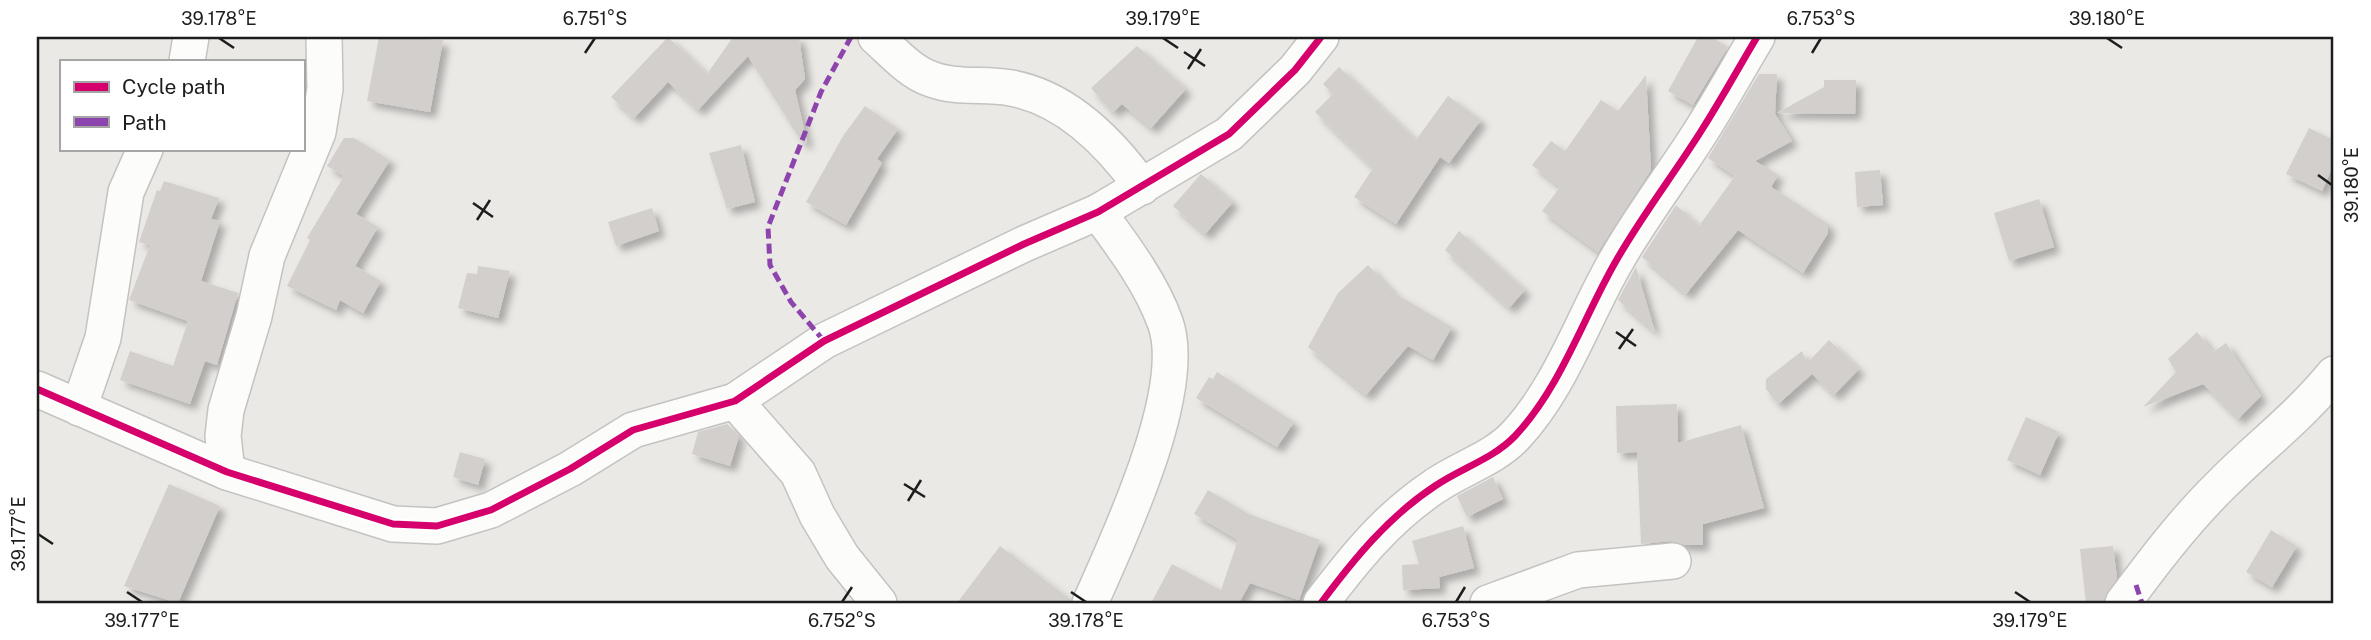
<svg xmlns="http://www.w3.org/2000/svg" width="2371" height="640" viewBox="0 0 2371 640" font-family="'Public Sans',sans-serif">
	<style>
		.building { fill: #d2cfcd; filter: url(#shadow) }
		.lines { fill: none; stroke-linecap: round; stroke-linejoin: round }
		.street-casing { stroke: #c4c3c2; stroke-width: 38 }
		.street { stroke: #fcfcfb; stroke-width: 35 }
		.quiet { stroke: #8e44ad; stroke-width: 5; stroke-dasharray: 10 5; stroke-linecap: butt }
		.cycleway-casing { stroke: #fff; stroke-width: 11 }
		.cycleway { stroke: #d6006c; stroke-width: 7 }
		.ticks { fill: none; stroke: #1d1d1d; stroke-width: 2.5 }
		.neatline { fill: none; stroke: #1d1d1d; stroke-width: 2.5 }
		.ticks-label { font-size: 18px; text-anchor: middle; fill: #1d1d1d }
	</style>
	<defs>
		<filter id="shadow"><feDropShadow dx="6" dy="6" stdDeviation="3.5" flood-color="#0004"/></filter>
	</defs>
	<rect width="100%" height="100%" fill="#ebe9e6"/>
	<g class="building">
		<path d="M379 37 443 40 430 112 367 101Z"/>
		<path d="M668 37 707 74 733 37H799L805 79 795 90 807 142 803 144 748 56 698 110 668 82 634 118 611 97Z"/>
		<path d="M1698 37H1711L1728 47 1693 105 1668 91Z"/>
		<path d="M1137 46 1186 89 1151 128 1122 104 1113 112 1091 88Z"/>
		<path d="M1339 67 1416 140 1448 96 1481 120 1449 163 1440 157 1396 224 1354 197 1373 168 1315 112 1333 94 1323 84Z"/>
		<path d="M1759 74H1777L1775 114 1792 141 1755 161 1778 175 1771 187 1828 224V233L1803 273 1738 230 1686 294 1642 257 1676 205 1699 226 1735 176 1708 158Z"/>
		<path d="M1646 75 1651 170 1598 252 1542 211 1560 187 1532 165 1551 141 1565 151 1601 100 1618 111Z"/>
		<path d="M1824 80H1856L1855 114 1777 113 1824 87Z"/>
		<path d="M865 106 898 129 877 159 882 163 846 225 806 202 843 136Z"/>
		<path d="M2309 128 2334 140V164L2322 191 2286 174Z"/>
		<path d="M344 138H354L390 160 356 214 378 227 355 266 381 281 363 313 340 300 336 310 287 286 310 240 307 238 344 176 327 166Z"/>
		<path d="M741 145 755 202 727 209 709 153Z"/>
		<path d="M1880 170 1883 205 1857 207 1855 172Z"/>
		<path d="M1201 174 1233 202 1205 234 1173 206Z"/>
		<path d="M164 181 219 198 211 219 220 221 201 281 238 293 217 365 205 361 190 404 120 380 130 351 173 366 188 321 129 300 150 245 139 242 157 190 160 191Z"/>
		<path d="M2039 199 2054 247 2009 261 1994 213Z"/>
		<path d="M652 208 659 231 616 246 608 222Z"/>
		<path d="M1459 231 1525 290 1509 308 1445 250Z"/>
		<path d="M1368 265 1394 293 1452 327 1433 360 1408 346 1366 395 1308 347 1338 293Z"/>
		<path d="M478 266 510 271 498 318 458 308 467 273 477 274Z"/>
		<path d="M1636 267 1655 332 1618 300Z"/>
		<path d="M2197 332 2213 352 2226 343 2261 396 2238 419 2203 384 2143 407 2176 372 2168 359Z"/>
		<path d="M1829 340 1859 369 1834 395 1812 374 1778 404 1766 389V379L1802 351 1807 363Z"/>
		<path d="M1217 372 1294 422 1277 447 1196 398 1209 377 1213 379Z"/>
		<path d="M1677 404 1678 443 1741 425 1764 508 1703 524V545H1685L1671 541 1641 544 1637 452 1617 453 1616 406Z"/>
		<path d="M2026 417 2059 432 2040 475 2007 460Z"/>
		<path d="M727 424 739 436 730 466 692 454 698 432Z"/>
		<path d="M460 452 485 459 478 485 453 477Z"/>
		<path d="M1493 477 1503 499 1467 517 1457 496Z"/>
		<path d="M169 484 220 506 178 603 124 586Z"/>
		<path d="M1208 490 1249 514 1320 540 1299 600 1250 583 1240 601 1245 603H1151L1172 564 1221 590 1238 540 1194 514Z"/>
		<path d="M1463 526 1474 568 1439 577 1440 588 1403 590 1402 565 1419 564 1412 541Z"/>
		<path d="M2271 530 2297 546 2272 587 2246 572Z"/>
		<path d="M1000 546 1071 600 1070 603H957Z"/>
		<path d="M2113 546 2117 578 2103 602 2086 603 2080 549Z"/>
	</g>
	<g class="lines">
		<defs>
			<g id="street">
				<path d="M876 37C892 51 910 72 931 79 957 89 985 83 1011 88 1066 98 1111 144 1142 187"/>
				<path d="M187 61 191 37"/>
				<path d="M37 389 227 472 393 524 437 526 491 510 570 469 633 430 735 401 824 341 1024 244 1098 212 1229 134 1295 70 1321 37"/>
				<path d="M735 401 798 473 817 515 842 557 879 603"/>
				<path d="M79 408 103 338 126 192 145 149"/>
				<path d="M227 472 223 436 226 410 254 316 267 256 318 132 325 89 324 37"/>
				<path d="M1090 603C1118 540 1190 389 1165 322 1151 283 1123 246 1098 212"/>
				<path d="M1321 603C1354 559 1388 517 1435 486 1461 468 1493 459 1515 436 1561 387 1583 318 1616 261 1642 215 1675 173 1703 128 1722 98 1739 67 1757 37"/>
				<path d="M1488 603 1578 570 1673 561"/>
				<path d="M2123 603C2154 561 2186 519 2223 483 2260 446 2301 415 2334 374"/>
			</g>
		</defs>
		<use href="#street" class="street-casing"/>
		<use href="#street" class="street"/>
		<g class="quiet">
			<path d="M824 341 791 302 770 265 768 227 821 92 851 37"/>
			<path d="M2136 585 2142 603"/>
		</g>
		<defs>
			<g id="cycleway">
				<path d="M37 389 227 472 393 524 437 526 491 510 570 469 633 430 735 401 824 341 1024 244 1098 212 1229 134 1295 70 1321 37"/>
				<path d="M1321 603C1354 559 1388 517 1435 486 1461 468 1493 459 1515 436 1561 387 1583 318 1616 261 1642 215 1675 173 1703 128 1722 98 1739 67 1757 37"/>
			</g>
		</defs>
		<use href="#cycleway" class="cycleway-casing"/>
		<use href="#cycleway" class="cycleway"/>
	</g>
	<path class="ticks" d="M219 38 234 48M1163 38 1178 48M2107 38 2122 48M1184 52 1205 66M585 53 595 38M1812 53 1821 38M1188 69 1201 49M2318 175 2332 185M473 203 493 217M477 220 490 200M1616 332 1636 346M1619 349 1633 329M904 484 925 497M908 501 921 480M38 534 53 544M127 592 142 602M1071 592 1086 602M2015 592 2030 602M842 602 852 587M1456 602 1465 587"/>
	<rect width="2371" height="640" fill="none" stroke="#ffffff" stroke-width="77"/>
	<rect x="60" y="60" width="245" height="91" fill="#ffffff" stroke="#a5a5a5" stroke-width="2"/>
	<rect x="74" y="82" width="35" height="10" fill="#d6006c" stroke="#a5a5a5" stroke-width="2"/>
	<text x="122" y="94" font-size="21" fill="#1d1d1d">Cycle path</text>
	<rect x="74" y="117" width="35" height="10" fill="#8e44ad" stroke="#a5a5a5" stroke-width="2"/>
	<text x="122" y="130" font-size="21" fill="#1d1d1d">Path</text>
	<rect x="38" y="38" width="2294" height="564" class="neatline"/>
	<g class="ticks-label">
		<text x="219" y="25">39.178°E</text>
		<text x="595" y="25">6.751°S</text>
		<text x="1163" y="25">39.179°E</text>
		<text x="1821" y="25">6.753°S</text>
		<text x="2107" y="25">39.180°E</text>
		<text transform="translate(2352 185) rotate(-90)" y="6">39.180°E</text>
		<text transform="translate(19 534) rotate(-90)" y="6">39.177°E</text>
		<text x="142" y="627">39.177°E</text>
		<text x="842" y="627">6.752°S</text>
		<text x="1086" y="627">39.178°E</text>
		<text x="1456" y="627">6.753°S</text>
		<text x="2030" y="627">39.179°E</text>
	</g>
</svg>
